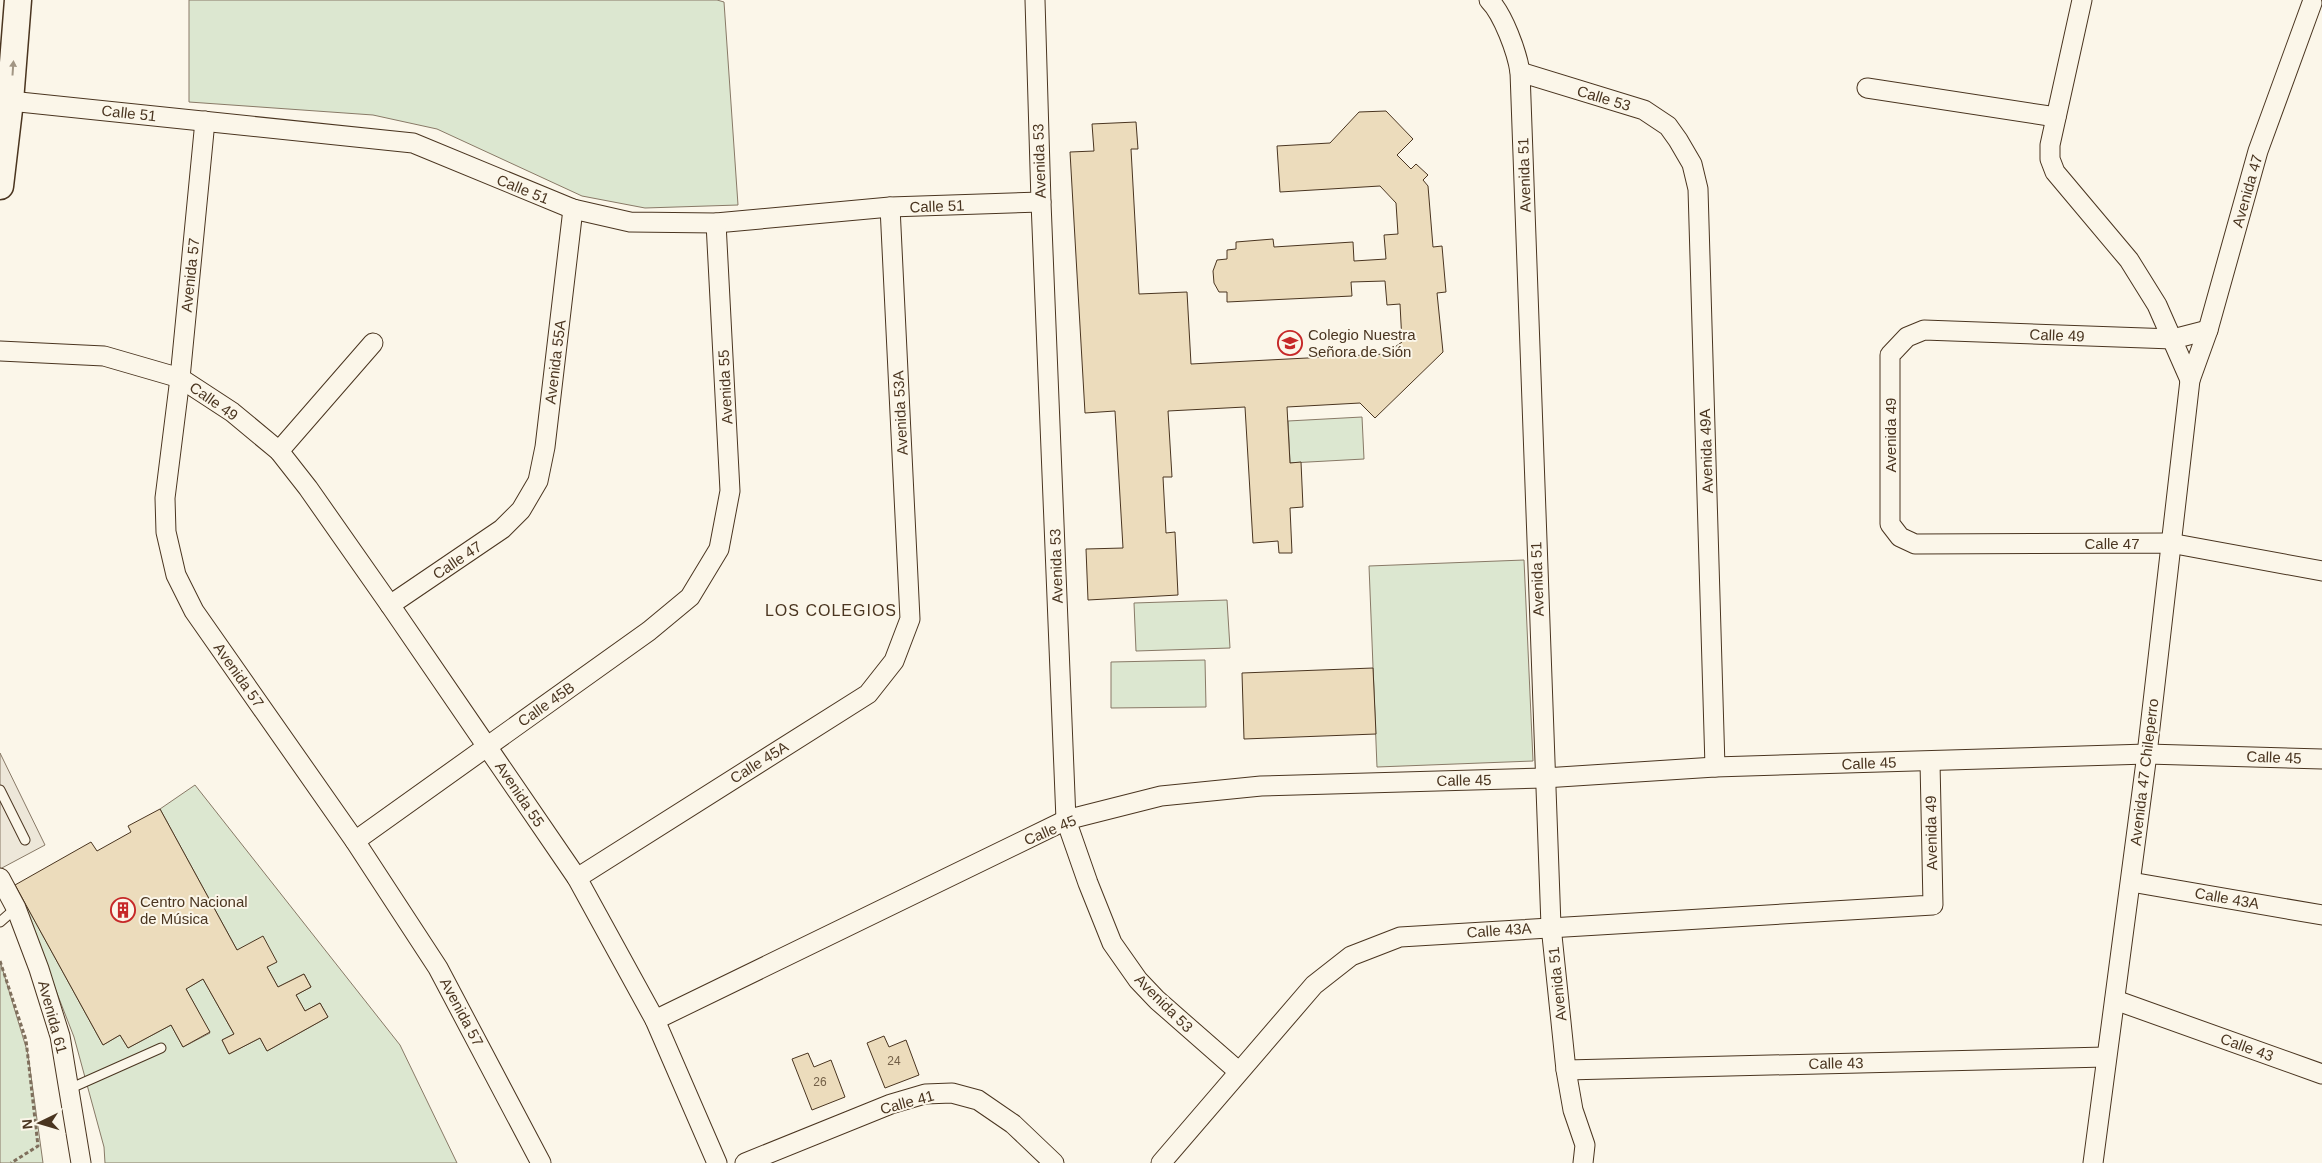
<svg xmlns="http://www.w3.org/2000/svg" width="2322" height="1163" viewBox="0 0 2322 1163" font-family="Arial,sans-serif">
	<style>
		.green { fill: #dce7d0; stroke: #887966 }
		.parking { fill: #ede7d9; stroke: #887966 }
		.building { fill: #ecdcbc; stroke: #4a3520 }
		.lines { fill: none; stroke-linecap: round; stroke-linejoin: round }
		.lane-casing { stroke: #4a3520; stroke-width: 11 }
		.street-casing { stroke: #4a3520; stroke-width: 21 }
		.secondary-casing { stroke: #4a3520; stroke-width: 29 }
		.path { stroke: #7f6f5c; stroke-width: 3; stroke-dasharray: 4 2.5; stroke-linecap: butt }
		.lane { stroke: #fbf6e9; stroke-width: 9 }
		.street { stroke: #fbf6e9; stroke-width: 19 }
		.secondary { stroke: #fbf6e9; stroke-width: 26 }
		.oneway { fill: #a29684 }
		.labels { text-anchor: middle; dominant-baseline: central; stroke-width: 4; stroke-linejoin: round; paint-order: stroke }
		.number-label { font-size: 12px; fill: #725f47 }
		.street-label { font-size: 15px; fill: #4a3520; stroke: #fbf6e9 }
		.poi-label { font-size: 15px; fill: #4a3520; stroke: #fbf6e9; text-anchor: start }
		.neighbourhood-label { font-size: 16px; letter-spacing: 1px; fill: #4a3520; stroke: #fbf6e9 }
	</style>
	<rect width="100%" height="100%" fill="#fbf6e9"/>
	<g class="green">
		<path d="M189 0H717L724 2 738 205 645 208 582 196 437 129 373 115 189 102Z"/>
		<path d="M1362 417 1364 459 1290 463 1288 421Z"/>
		<path d="M1524 560 1533 761 1377 767 1369 566Z"/>
		<path d="M1227 600 1230 648 1136 651 1134 603Z"/>
		<path d="M1205 660 1206 707 1111 708V662Z"/>
		<path d="M195 785 400 1045 457 1163H105L104 1147 74 1037 15 885 103 1045 120 1035 128 1048 171 1025 183 1047 210 1033 186 989 203 979 234 1034 222 1040 229 1054 260 1038 267 1051 328 1017 320 1003 305 1011 296 995 311 987 304 974 278 987 267 967 276 962 237 950 160 809Z"/>
		<path d="M0 961 28 1054 43 1163H0Z"/>
	</g>
	<path class="parking" d="M0 753 45 845 0 869Z"/>
	<g class="building">
		<path d="M1386 111 1413 139 1397 155 1411 169 1416 164 1428 175 1423 180 1428 186 1433 247 1442 246 1446 292 1437 293 1443 352 1375 418 1360 403 1287 407 1290 463 1301 462 1303 507 1290 508 1292 553H1279L1278 541 1253 543 1245 407 1168 411 1172 477H1163L1166 533 1175 532 1178 595 1088 600 1086 549 1123 548 1115 411 1085 413 1070 152 1094 151 1092 124 1136 122 1138 149H1131L1139 294 1187 292 1191 364 1385 354 1402 342 1400 304 1387 305 1385 281 1351 282 1352 296 1227 302V292H1219L1214 283 1213 271 1217 260 1227 259V250L1236 249V242L1273 239 1274 247 1353 242 1354 261 1386 259 1384 235 1398 234 1396 203 1380 186 1280 192 1277 146 1330 143 1359 112Z"/>
		<path d="M1373 668 1376 734 1244 739 1242 673Z"/>
		<path d="M160 809 237 950 263 936 277 962 267 967 278 987 304 974 311 987 296 995 305 1011 320 1003 328 1017 267 1051 260 1038 229 1054 222 1040 234 1034 203 979 186 989 210 1032 183 1047 171 1025 128 1048 120 1035 103 1045 15 885 91 842 97 851 131 832 128 826Z"/>
		<path d="M884 1036 889 1047 906 1040 919 1075 885 1088 867 1043Z"/>
		<path d="M808 1053 814 1067 831 1060 845 1097 812 1110 792 1059Z"/>
	</g>
	<g class="lines">
		<defs>
			<g id="lane">
				<path d="M0 790 25 840"/>
				<path d="M0 922 16 908"/>
				<path d="M69 1089 161 1048"/>
			</g>
			<g id="street">
				<path d="M1035 0 1041 202 1066 820 1088 883 1112 943 1138 980 1157 1000 1238 1071"/>
				<path d="M1489 0C1503 14 1517 52 1520 72L1551 926 1566 1070 1573 1110 1585 1145 1583 1163"/>
				<path d="M2082 0 2050 145V159L2055 172 2129 260 2157 305 2190 380"/>
				<path d="M1520 72 1644 110 1668 126 1678 140 1692 164 1698 189 1715 767"/>
				<path d="M1867 88 2056 117"/>
				<path d="M10 101 413 143 573 209 630 222 716 223 890 207 1041 202"/>
				<path d="M205 121 180 378 165 498 166 532 176 575 194 611 355 841 438 968 541 1163"/>
				<path d="M2208 330 2173 339 1924 330 1907 337 1890 355V524L1900 537 1915 544 2170 543 2322 571"/>
				<path d="M0 351 104 356 180 378 232 412 279 451 308 488 390 605 577 878 655 1020 717 1163"/>
				<path d="M279 451 373 343"/>
				<path d="M390 605 502 529 521 510 538 481 545 447 573 209"/>
				<path d="M355 841 649 631 690 597 719 549 730 491 716 223"/>
				<path d="M0 878 16 908 39 969 60 1036 81 1163"/>
				<path d="M577 878 868 694 894 661 910 619 890 207"/>
				<path d="M2131 882 2322 915"/>
				<path d="M2115 1000 2322 1074"/>
				<path d="M655 1020 1066 820 1161 796 1261 786 1544 778 1715 767 2147 754 2322 759"/>
				<path d="M1566 1070 2106 1057"/>
				<path d="M745 1163 891 1104 925 1094 952 1093 978 1100 1013 1124 1054 1163"/>
				<path d="M1161 1163 1314 985 1351 956 1400 937 1933 905 1930 762"/>
				<path d="M2093 1163 2147 754 2190 380 2208 330 2258 151 2312 3"/>
			</g>
			<path id="secondary" d="M0 186 10 101 18 0"/>
		</defs>
		<use href="#lane" class="lane-casing"/>
		<use href="#street" class="street-casing"/>
		<use href="#secondary" class="secondary-casing"/>
		<path class="path" d="M0 961 26 1040 38 1146 11 1163"/>
		<use href="#lane" class="lane"/>
		<use href="#street" class="street"/>
		<use href="#secondary" class="secondary"/>
	</g>
	<defs><path id="oneway-solid" d="M-6-.8H1V-3.2L6.5 0L1 3.2V.8H-6Z" transform="scale(1.25)"/></defs>
	<use class="oneway" href="#oneway-solid" transform="translate(13 68) rotate(-86)"/>
	<defs>
		<symbol id="school-ring" viewBox="-11 -11 22 22"><circle r="9.5" fill="#fbf6e9" stroke="#c62828" stroke-width="1.5"/><path d="M0-5L7-2L0 1L-7-2ZM-4 1L0 2.5L4 1V4Q0 6-4 4Z" fill="#c62828"/></symbol>
		<symbol id="building-ring" viewBox="-11 -11 22 22"><circle r="9.5" fill="#fbf6e9" stroke="#c62828" stroke-width="1.5"/><path d="M-4-6H4V6H1V3H-1V6H-4ZM-2.5-4.3h1.7v1.8h-1.7ZM.8-4.3h1.7v1.8H.8ZM-2.5-1h1.7V.8h-1.7ZM.8-1h1.7V.8H.8Z" fill="#c62828"/></symbol>
	</defs>
	<g fill-rule="evenodd">
		<use href="#school-ring" x="1276" y="329" width="28" height="28"/>
		<use href="#building-ring" x="109" y="896" width="28" height="28"/>
	</g>
	<g class="labels">
		<g class="number-label">
			<text x="894" y="1061">24</text>
			<text x="820" y="1082">26</text>
		</g>
		<g class="street-label">
			<text transform="translate(1604 98) rotate(17)">Calle 53</text>
			<text transform="translate(129 113) rotate(6)">Calle 51</text>
			<text transform="translate(1039 161) rotate(-92)">Avenida 53</text>
			<text transform="translate(1524 175) rotate(-92)">Avenida 51</text>
			<text transform="translate(523 189) rotate(22)">Calle 51</text>
			<text transform="translate(2247 191) rotate(-74)">Avenida 47</text>
			<text transform="translate(937 206) rotate(-2)">Calle 51</text>
			<text transform="translate(190 275) rotate(-84)">Avenida 57</text>
			<text transform="translate(2057 335) rotate(2)">Calle 49</text>
			<text transform="translate(555 362) rotate(-83)">Avenida 55A</text>
			<text transform="translate(725 387) rotate(-93)">Avenida 55</text>
			<text transform="translate(214 401) rotate(35)">Calle 49</text>
			<text transform="translate(900 413) rotate(-93)">Avenida 53A</text>
			<text transform="translate(1890 435) rotate(-90)">Avenida 49</text>
			<text transform="translate(1706 451) rotate(-92)">Avenida 49A</text>
			<text x="2112" y="543">Calle 47</text>
			<text transform="translate(457 560) rotate(-34)">Calle 47</text>
			<text transform="translate(1056 566) rotate(-92)">Avenida 53</text>
			<text transform="translate(1537 579) rotate(-92)">Avenida 51</text>
			<text transform="translate(239 675) rotate(55)">Avenida 57</text>
			<text transform="translate(546 704) rotate(-35)">Calle 45B</text>
			<text transform="translate(2274 757) rotate(2)">Calle 45</text>
			<text transform="translate(759 762) rotate(-32)">Calle 45A</text>
			<text transform="translate(1869 763) rotate(-2)">Calle 45</text>
			<text transform="translate(2144 772) rotate(-83)">Avenida 47 Chileperro</text>
			<text transform="translate(1464 780) rotate(-1)">Calle 45</text>
			<text transform="translate(520 794) rotate(56)">Avenida 55</text>
			<text transform="translate(1050 830) rotate(-23)">Calle 45</text>
			<text transform="translate(1931 833) rotate(-91)">Avenida 49</text>
			<text transform="translate(2227 898) rotate(10)">Calle 43A</text>
			<text transform="translate(1499 930) rotate(-4)">Calle 43A</text>
			<text transform="translate(1557 984) rotate(-96)">Avenida 51</text>
			<text transform="translate(1164 1003) rotate(45)">Avenida 53</text>
			<text transform="translate(462 1012) rotate(62)">Avenida 57</text>
			<text transform="translate(53 1017) rotate(75)">Avenida 61</text>
			<text transform="translate(2247 1047) rotate(20)">Calle 43</text>
			<text transform="translate(1836 1063) rotate(-1)">Calle 43</text>
			<text transform="translate(907 1102) rotate(-15)">Calle 41</text>
		</g>
		<g class="poi-label">
			<text x="1308" y="334">Colegio Nuestra<tspan x="1308" dy="17">Señora de Sión</tspan></text>
			<text x="140" y="901">Centro Nacional<tspan x="140" dy="17">de Música</tspan></text>
		</g>
		<g class="neighbourhood-label">
			<text x="831" y="610">LOS COLEGIOS</text>
		</g>
	</g>
	<g transform="translate(40 1123) rotate(265)" stroke="#fbf6e9" stroke-width="4" paint-order="stroke">
	<path d="M0-4L9 19L0 12L-9 19Z" fill="#4a3520"/>
	<text y="-8" font-size="14" font-weight="bold" text-anchor="middle" fill="#4a3520">N</text>
	</g>
</svg>
